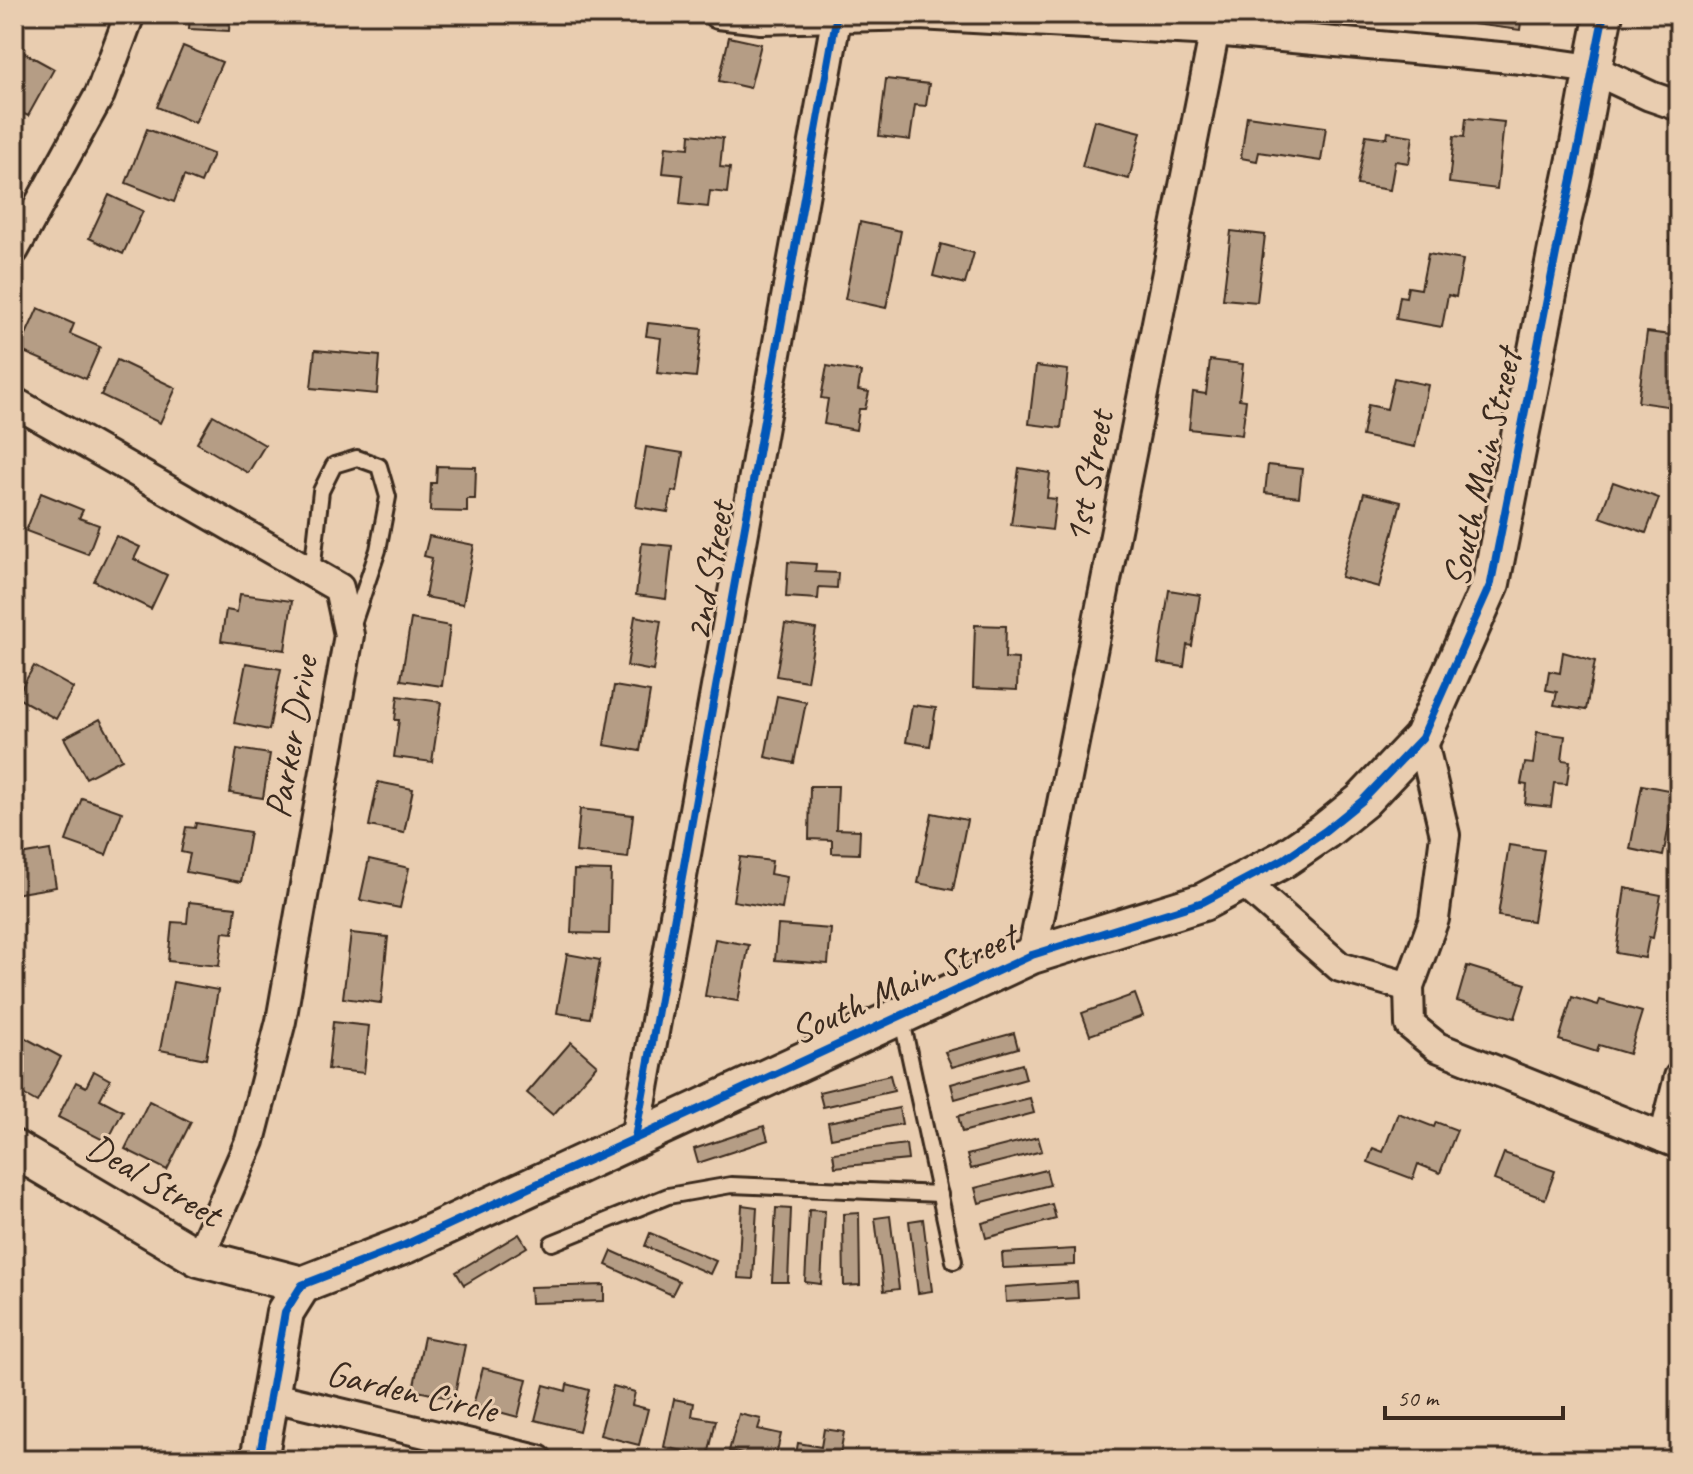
<svg xmlns="http://www.w3.org/2000/svg" width="1693" height="1474" viewBox="0 0 1693 1474" font-family="Caveat,sans-serif">
	<style>
		.building { fill: #b59d85; stroke: #3b2a1e; stroke-width: 2 }
		.lines { fill: none; stroke-linecap: round; stroke-linejoin: round }
		.service-casing { stroke: #3b2a1e; stroke-width: 20 }
		.minor-casing { stroke: #3b2a1e; stroke-width: 34 }
		.tertiary-casing { stroke: #3b2a1e; stroke-width: 42 }
		.service { stroke: #e9cdb0; stroke-width: 14 }
		.minor { stroke: #e9cdb0; stroke-width: 28 }
		.tertiary { stroke: #e9cdb0; stroke-width: 36 }
		.cycleway-casing { stroke: #e9cdb0; stroke-width: 13 }
		.cycleway { stroke: #0057b8; stroke-width: 8 }
		.labels { text-anchor: middle; dominant-baseline: central; stroke-width: 6; stroke-linejoin: round; paint-order: stroke }
		.street-label { font-size: 38px; fill: #3b2a1e; stroke: #e9cdb0 }
	</style>
	<rect width="100%" height="100%" fill="#e9cdb0"/>
	<filter id="ink" filterUnits="userSpaceOnUse"><feTurbulence type="fractalNoise" baseFrequency=".0125" numOctaves="2"/><feDisplacementMap in="SourceGraphic" scale="16" xChannelSelector="R" yChannelSelector="G"/><feConvolveMatrix kernelMatrix="1 2 1 2 8 2 1 2 1" color-interpolation-filters="sRGB"/></filter>
	<g filter="url(#ink)">
		<g class="building">
			<path d="M190 14H230L229 31 189 29Z"/>
			<path d="M1474 14H1522L1520 30 1473 24Z"/>
			<path d="M729 37 761 44 750 88 719 81Z"/>
			<path d="M183 46 222 62 195 123 157 107Z"/>
			<path d="M23 52 54 69 28 116 14 109V69Z"/>
			<path d="M886 79 929 84 926 106 915 105 910 140 879 136Z"/>
			<path d="M1247 116 1326 127 1321 161 1259 152 1257 161 1241 158Z"/>
			<path d="M1466 118 1504 122 1497 189 1449 183 1454 136 1464 137Z"/>
			<path d="M1094 120 1141 132 1129 179 1082 167Z"/>
			<path d="M147 129 213 154 201 183 184 176 174 202 126 183Z"/>
			<path d="M1388 132 1413 136 1409 163 1395 161 1390 190 1357 185 1366 135 1387 138Z"/>
			<path d="M690 134 723 138 720 167 730 168 727 193 710 191 708 207 680 204 683 175 663 173 666 146 689 148Z"/>
			<path d="M1679 178V245L1670 244Z"/>
			<path d="M109 195 143 211 123 254 89 238Z"/>
			<path d="M860 222 901 231 886 308 845 299Z"/>
			<path d="M1231 231 1265 235 1257 302 1223 299Z"/>
			<path d="M941 244 974 253 965 284 933 276Z"/>
			<path d="M1428 254 1463 260 1456 297 1448 295 1442 327 1396 319 1400 296 1406 297 1408 287 1421 289Z"/>
			<path d="M38 308 74 324 70 334 100 347 86 379 19 350Z"/>
			<path d="M648 323 702 329 696 377 657 373 661 338 646 336Z"/>
			<path d="M1647 332 1679 336V377L1673 407 1638 402Z"/>
			<path d="M315 350 380 356 377 394 311 388Z"/>
			<path d="M117 360 176 388 160 423 101 395Z"/>
			<path d="M1210 360 1243 364 1239 399 1246 400 1242 435 1189 429 1193 392 1206 394Z"/>
			<path d="M827 366 861 372 858 390 869 392 865 409H859L856 430 824 424 828 399 821 398Z"/>
			<path d="M1036 366 1068 370 1061 428 1029 424Z"/>
			<path d="M1394 378 1428 385 1415 447 1362 436 1368 405 1387 409Z"/>
			<path d="M213 415 265 445 248 473 197 443Z"/>
			<path d="M646 447 683 453 677 492 672 491 668 512 636 507Z"/>
			<path d="M1268 465 1302 469 1299 497 1265 493Z"/>
			<path d="M437 466 476 467 475 499H467V512L430 511 431 483H436Z"/>
			<path d="M1019 468 1050 473 1047 498 1056 499 1052 530 1011 525Z"/>
			<path d="M1613 482 1659 498 1646 533 1600 517Z"/>
			<path d="M41 493 83 510 79 518 99 525 88 554 26 531Z"/>
			<path d="M1364 493 1401 502 1379 587 1341 577Z"/>
			<path d="M116 536 140 547 134 559 167 575 151 609 94 581Z"/>
			<path d="M429 536 474 545 463 604 425 597 432 558 424 556Z"/>
			<path d="M642 543 672 546 666 599 636 595Z"/>
			<path d="M788 562 816 564 815 572 838 573 837 588 819 587 818 599 786 597Z"/>
			<path d="M1169 590 1200 595 1192 646 1187 645 1184 667 1158 663Z"/>
			<path d="M240 594 292 601 285 650 221 641 226 610 237 612Z"/>
			<path d="M635 616 661 621 653 671 627 666Z"/>
			<path d="M411 619 450 626 442 686 401 680Z"/>
			<path d="M785 624 816 629 807 681 776 676Z"/>
			<path d="M975 625 1006 626 1005 658 1018 659 1017 690 973 688Z"/>
			<path d="M1563 652 1595 661 1586 710 1554 705 1557 692 1546 690 1549 671 1560 673Z"/>
			<path d="M246 663 281 669 269 730 234 723Z"/>
			<path d="M34 666 73 688 56 719 16 697Z"/>
			<path d="M614 686 650 692 640 751 604 745Z"/>
			<path d="M398 696 441 702 432 762 394 757 399 720H395Z"/>
			<path d="M777 696 806 702 794 763 765 757Z"/>
			<path d="M912 705 936 708 930 746 906 742Z"/>
			<path d="M100 719 122 759 86 778 64 738Z"/>
			<path d="M1537 732 1565 736 1562 760 1570 761 1567 784 1554 783 1551 807 1525 804 1527 785 1521 784 1525 763 1533 764Z"/>
			<path d="M237 749 270 754 263 798 230 793Z"/>
			<path d="M378 782 413 789 404 833 369 826Z"/>
			<path d="M1642 785 1679 792V828L1669 826 1663 856 1630 849Z"/>
			<path d="M810 786H838L836 829 860 830 859 854 832 853V840L809 839Z"/>
			<path d="M82 798 122 812 106 855 66 841Z"/>
			<path d="M580 809 633 815 628 858 576 852Z"/>
			<path d="M932 813 967 820 953 890 918 883Z"/>
			<path d="M196 823 250 832 241 882 186 872 190 854 181 852 186 827 195 828Z"/>
			<path d="M1509 845 1544 850 1533 921 1498 916Z"/>
			<path d="M50 850 56 887 14 894V856Z"/>
			<path d="M740 857 772 861 770 874 787 877 782 909 733 901Z"/>
			<path d="M369 859 409 868 400 908 360 900Z"/>
			<path d="M574 870 611 871 609 934 571 933Z"/>
			<path d="M1625 888 1661 895 1653 938 1649 937 1645 958 1616 953Z"/>
			<path d="M189 902 236 907 233 933 223 932 219 966 168 961 172 922 187 923Z"/>
			<path d="M778 925 831 929 828 964 775 960Z"/>
			<path d="M351 933 388 937 381 1003 343 998Z"/>
			<path d="M715 939 749 945 738 1001 705 996Z"/>
			<path d="M567 954 600 960 590 1018 557 1013Z"/>
			<path d="M1467 966 1526 984 1515 1018 1457 1001Z"/>
			<path d="M173 982 218 990 206 1059 160 1050Z"/>
			<path d="M1135 994 1143 1016 1090 1035 1082 1013Z"/>
			<path d="M1572 997 1598 1005 1600 1000 1642 1012 1629 1054 1599 1045 1597 1052 1559 1040Z"/>
			<path d="M333 1022 369 1026 364 1073 328 1069Z"/>
			<path d="M16 1033 61 1057 37 1102 14 1089V1037Z"/>
			<path d="M1014 1033 1018 1048 952 1067 945 1052Z"/>
			<path d="M571 1042 597 1065 553 1115 527 1093Z"/>
			<path d="M1022 1064 1026 1079 955 1099 951 1084Z"/>
			<path d="M94 1071 110 1080 100 1099 123 1111 107 1142 58 1117 76 1082 86 1087Z"/>
			<path d="M890 1075 894 1091 823 1107 819 1092Z"/>
			<path d="M1030 1098 1034 1113 962 1132 958 1116Z"/>
			<path d="M149 1101 191 1122 167 1170 125 1149Z"/>
			<path d="M899 1108 902 1124 831 1138 828 1122Z"/>
			<path d="M1398 1113 1434 1127 1436 1122 1457 1130 1440 1173 1418 1164 1413 1179 1368 1162 1373 1148 1383 1152Z"/>
			<path d="M764 1126 768 1140 698 1163 694 1149Z"/>
			<path d="M1038 1137 1042 1151 971 1169 967 1155Z"/>
			<path d="M906 1144 908 1160 835 1167 833 1153Z"/>
			<path d="M1504 1153 1555 1171 1545 1199 1494 1180Z"/>
			<path d="M1046 1170 1050 1185 979 1203 975 1188Z"/>
			<path d="M1052 1204 1056 1219 986 1238 982 1223Z"/>
			<path d="M742 1205 757 1207 753 1279 738 1278Z"/>
			<path d="M776 1208 791 1209 788 1282H772Z"/>
			<path d="M809 1210 825 1211 821 1284 805 1282Z"/>
			<path d="M859 1213 860 1285 844 1286 843 1214Z"/>
			<path d="M890 1216 899 1289 884 1291 875 1218Z"/>
			<path d="M923 1219 932 1291 918 1293 909 1221Z"/>
			<path d="M650 1233 716 1261 710 1274 645 1246Z"/>
			<path d="M519 1234 527 1247 464 1285 456 1272Z"/>
			<path d="M1075 1249V1265L1003 1268 1002 1253Z"/>
			<path d="M612 1251 679 1281 672 1295 606 1265Z"/>
			<path d="M1077 1282 1078 1298 1006 1302 1005 1287Z"/>
			<path d="M604 1285V1301L531 1303 530 1287Z"/>
			<path d="M424 1337 465 1345 454 1399 413 1390Z"/>
			<path d="M483 1368 527 1379 518 1417 473 1405Z"/>
			<path d="M567 1384 589 1390 579 1431 535 1420 544 1385 566 1391Z"/>
			<path d="M613 1386 635 1392 632 1405 648 1409 639 1445 600 1435Z"/>
			<path d="M674 1399 694 1403 692 1416 716 1420 708 1456 664 1447Z"/>
			<path d="M739 1414 761 1419 758 1429 781 1434 775 1460H746L747 1455 729 1451Z"/>
			<path d="M824 1429 844 1432 839 1460H795L798 1443 821 1447Z"/>
		</g>
		<g class="lines">
			<defs>
				<g id="service">
					<path d="M312 572 321 491 334 465 357 458 379 466 388 497 378 550 353 624"/>
					<path d="M901 1016 954 1261"/>
					<path d="M552 1243 668 1196 731 1185 940 1194"/>
				</g>
				<g id="minor">
					<path d="M718 14 761 19 919 15 1214 31 1522 59 1592 69 1650 96 1679 106"/>
					<path d="M14 250 100 94 130 14"/>
					<path d="M14 402 339 588 349 635 281 1021 250 1141 199 1258"/>
					<path d="M1422 738 1445 835 1434 919 1409 987 1410 1025 1437 1047 1679 1144"/>
					<path d="M1242 881 1340 967 1409 987"/>
					<path d="M1032 955 1218 14"/>
					<path d="M635 1138 837 14"/>
					<path d="M1664 1138 1679 1077"/>
					<path d="M269 1396 538 1460"/>
				</g>
				<g id="tertiary">
					<path d="M14 1149 199 1258 302 1285"/>
					<path d="M259 1460 285 1312 302 1285 405 1245 1032 955 1203 902 1284 859 1325 831 1362 801 1422 738 1491 583 1563 218C1580 151 1589 82 1604 14"/>
				</g>
			</defs>
			<use href="#service" class="service-casing"/>
			<use href="#minor" class="minor-casing"/>
			<use href="#tertiary" class="tertiary-casing"/>
			<use href="#service" class="service"/>
			<use href="#minor" class="minor"/>
			<use href="#tertiary" class="tertiary"/>
			<defs>
				<g id="cycleway">
					<path d="M635 1138 837 14"/>
					<path d="M259 1460 285 1312 302 1285 405 1245 1032 955 1203 902 1284 859 1325 831 1362 801 1422 738 1491 583 1563 218C1580 151 1589 82 1604 14"/>
				</g>
			</defs>
			<use href="#cycleway" class="cycleway-casing"/>
			<use href="#cycleway" class="cycleway"/>
		</g>
	</g>
	<g class="labels">
		<g class="street-label">
			<text transform="translate(1482 468) rotate(-77)">South Main Street</text>
			<text transform="translate(1088 477) rotate(-79)">1st Street</text>
			<text transform="translate(709 571) rotate(-80)">2nd Street</text>
			<text transform="translate(291 737) rotate(-80)">Parker Drive</text>
			<text transform="translate(903 984) rotate(-24)">South Main Street</text>
			<text transform="translate(154 1180) rotate(30)">Deal Street</text>
			<text transform="translate(412 1391) rotate(13)">Garden Circle</text>
		</g>
	</g>
	<rect width="1693" height="1474" fill="none" stroke="#e9cdb0" stroke-width="48"/>
	<rect x="24" y="24" width="1645" height="1426" fill="none" stroke="#3b2a1e" stroke-width="3" filter="url(#ink)"/>
	<path d="M1385 1406v12h178v-12" fill="none" stroke="#3b2a1e" stroke-width="4"/>
	<text x="1397" y="1406" font-size="24" fill="#3b2a1e" stroke="#e9cdb0" stroke-width="6" paint-order="stroke">50 m</text>
</svg>
